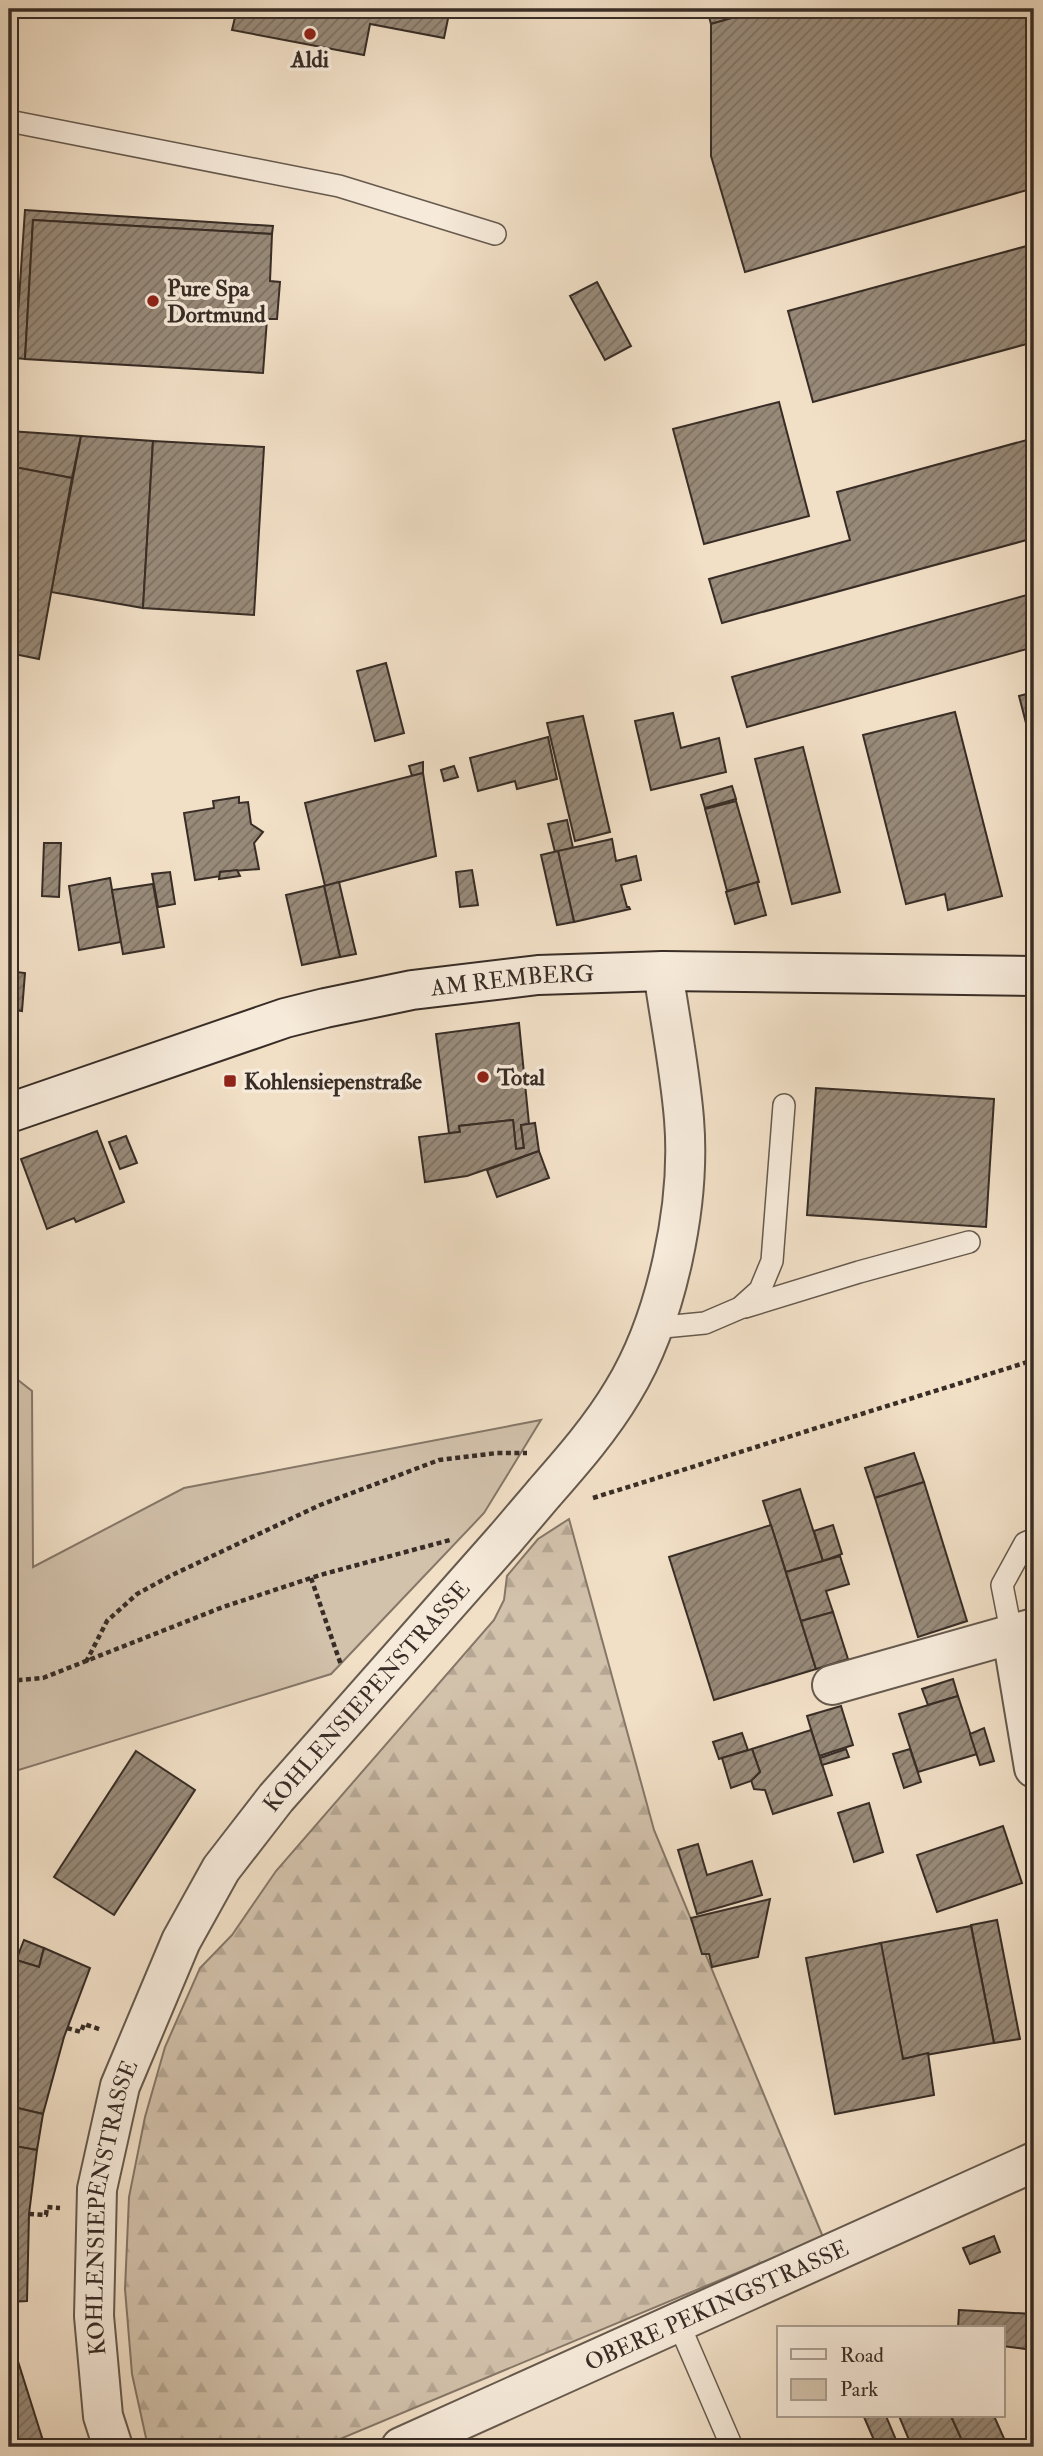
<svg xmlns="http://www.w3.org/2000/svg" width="1043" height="2456" viewBox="0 0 1043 2456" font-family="'IM FELL Double Pica',serif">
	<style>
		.forest { fill: url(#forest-firs); stroke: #857768; stroke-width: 2 }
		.park { fill: #d2c1ab; stroke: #857768; stroke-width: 2 }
		.building { fill: url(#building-hatch); stroke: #382d26; stroke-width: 2 }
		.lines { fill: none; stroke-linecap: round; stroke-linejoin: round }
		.lane-casing { stroke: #665a4e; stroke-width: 24 }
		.street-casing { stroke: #665a4e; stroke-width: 42 }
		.secondary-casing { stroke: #382d26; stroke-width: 42 }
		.path { stroke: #382d26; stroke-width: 4.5; stroke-dasharray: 5 3.5; stroke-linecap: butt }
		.lane { stroke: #f6eada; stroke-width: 21 }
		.street { stroke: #f6eada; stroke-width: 38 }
		.secondary { stroke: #f6eada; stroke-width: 38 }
		.street-bridge-casing { stroke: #665a4e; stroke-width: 42; stroke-linecap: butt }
		.street-bridge { stroke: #f6eada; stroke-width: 38 }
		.poi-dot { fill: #8f2418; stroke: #f6eada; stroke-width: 2.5 }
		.labels { text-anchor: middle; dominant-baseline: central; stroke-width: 7; stroke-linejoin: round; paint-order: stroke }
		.poi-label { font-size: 23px; font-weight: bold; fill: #382d26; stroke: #f6eada; text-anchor: start }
		.street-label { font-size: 23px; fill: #382d26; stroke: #f6eada }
	</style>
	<defs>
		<pattern id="forest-firs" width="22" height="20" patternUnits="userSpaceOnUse" patternTransform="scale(1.75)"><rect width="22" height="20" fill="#d2c1ab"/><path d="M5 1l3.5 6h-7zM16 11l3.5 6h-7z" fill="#b5a693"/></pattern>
		<pattern id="building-hatch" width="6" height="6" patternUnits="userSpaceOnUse" patternTransform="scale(1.75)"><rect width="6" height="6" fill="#988a79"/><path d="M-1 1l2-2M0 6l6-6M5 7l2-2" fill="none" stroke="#7d7163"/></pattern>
	</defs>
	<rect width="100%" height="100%" fill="#f1dfc6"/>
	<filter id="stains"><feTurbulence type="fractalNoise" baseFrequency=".00286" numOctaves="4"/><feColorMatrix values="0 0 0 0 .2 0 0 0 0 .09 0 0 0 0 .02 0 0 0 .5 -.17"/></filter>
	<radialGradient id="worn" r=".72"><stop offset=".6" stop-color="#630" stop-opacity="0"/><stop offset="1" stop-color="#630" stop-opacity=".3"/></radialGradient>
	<path class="forest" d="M569 1519 654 1830 823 2237 321 2447H148L132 2374 125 2289 129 2197 145 2117 165 2047 200 1968 232 1935 276 1871 494 1620 504 1600 507 1576 538 1539Z"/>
	<path class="park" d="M9 1373 32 1391 33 1567 184 1488 541 1420 484 1513 331 1674 9 1773Z"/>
	<g class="building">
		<path d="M237 9H450L444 38 370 24 364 55 232 30Z"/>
		<path d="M707 9H763L711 24Z"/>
		<path d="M763 9H1034V188L745 272 711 156V24Z"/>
		<path d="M25 210 273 226 272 234 33 220 25 359 15 358Z"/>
		<path d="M33 220 272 234 270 281 280 282 277 319H267L263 373 25 359Z"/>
		<path d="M1034 244V342L813 402 788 311Z"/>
		<path d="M597 282 631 346 605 360 570 296Z"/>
		<path d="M779 402 809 516 704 544 673 429Z"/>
		<path d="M9 431 81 436 72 478 9 466Z"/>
		<path d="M81 436 153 441 143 608 51 592Z"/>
		<path d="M1034 438V538L722 623 709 579 850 540 837 492Z"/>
		<path d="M153 441 264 447 254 615 143 608Z"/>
		<path d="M9 466 72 478 39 659 9 653Z"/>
		<path d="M1034 593V647L747 727 732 677Z"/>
		<path d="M386 663 404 733 375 741 357 671Z"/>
		<path d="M1034 692V754L1019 696Z"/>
		<path d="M955 712 1002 896 948 910 945 894 906 904 863 735Z"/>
		<path d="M673 713 681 748 719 738 726 772 651 790 635 721Z"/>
		<path d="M583 716 610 832 575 841 547 723Z"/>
		<path d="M548 737 557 779 517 789 515 781 478 791 470 758Z"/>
		<path d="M803 747 840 892 792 904 755 759Z"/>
		<path d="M423 762V773L412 776 409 766Z"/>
		<path d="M454 766 458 777 444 781 441 770Z"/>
		<path d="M423 773 436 856 325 886 305 803Z"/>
		<path d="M732 786 736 799 705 808 701 795Z"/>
		<path d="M239 797V803L248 802 251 824 263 832 254 843 259 869 220 872 221 876 195 880 184 813 214 808 213 801Z"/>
		<path d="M736 801 759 882 727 891 705 809Z"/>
		<path d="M567 820 573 848 555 852 548 824Z"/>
		<path d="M612 839 616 861 636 856 641 880 621 885 627 907H629L630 909 574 922 558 851Z"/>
		<path d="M44 843H61L59 897 42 896Z"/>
		<path d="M558 851 574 922 557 925 541 855Z"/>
		<path d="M237 870 240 876 219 879 220 872Z"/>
		<path d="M472 870 478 905 460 907 456 872Z"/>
		<path d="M170 872 175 904 158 907 152 874Z"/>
		<path d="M110 878 121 942 79 950 69 886Z"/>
		<path d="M339 882 356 954 340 957 324 886Z"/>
		<path d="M757 882 766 915 735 924 726 892Z"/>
		<path d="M153 884 164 947 123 954 112 890Z"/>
		<path d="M324 886 340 957 302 965 286 895Z"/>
		<path d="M9 971 25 973 22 1011 9 1009Z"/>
		<path d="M519 1023 529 1124 521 1125 524 1148 516 1149 513 1120 459 1126 460 1132 449 1133 436 1034Z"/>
		<path d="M816 1088 994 1099 986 1227 807 1215Z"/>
		<path d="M513 1120 516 1149 524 1148 521 1125 535 1123 539 1151 467 1176 425 1182 419 1137 460 1132 459 1126Z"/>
		<path d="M97 1131 124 1202 76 1222 74 1218 47 1229 21 1159Z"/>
		<path d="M126 1136 137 1163 120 1169 109 1142Z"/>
		<path d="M539 1151 549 1178 497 1197 487 1170Z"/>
		<path d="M9 1192H17L16 1221H9Z"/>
		<path d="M914 1453 924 1482 875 1498 865 1468Z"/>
		<path d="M924 1482 967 1621 918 1637 875 1498Z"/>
		<path d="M800 1489 823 1561 786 1572 763 1501Z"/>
		<path d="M771 1525 816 1669 714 1700 669 1557Z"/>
		<path d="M833 1525 842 1554 823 1561 814 1531Z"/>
		<path d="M840 1556 849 1584 826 1591 833 1612 801 1621 786 1572Z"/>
		<path d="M833 1612 848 1659 816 1669 801 1621Z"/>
		<path d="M953 1679 958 1696 928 1705 922 1689Z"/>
		<path d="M958 1696 977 1754 918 1772 899 1714Z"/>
		<path d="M841 1706 853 1745 819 1756 807 1716Z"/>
		<path d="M984 1728 994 1761 980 1765 970 1734Z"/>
		<path d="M811 1730 832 1795 773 1814 765 1790 754 1789 751 1780 760 1772 752 1749Z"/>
		<path d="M742 1733 748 1750 719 1759 713 1742Z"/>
		<path d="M752 1749 760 1772 751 1781 731 1788 722 1758Z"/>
		<path d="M846 1749 849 1757 822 1765 820 1758Z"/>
		<path d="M910 1749 921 1782 904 1788 893 1754Z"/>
		<path d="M136 1751 195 1790 114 1915 54 1877Z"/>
		<path d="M869 1803 883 1852 854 1862 838 1813Z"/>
		<path d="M1003 1826 1022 1883 937 1912 917 1855Z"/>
		<path d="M698 1844 707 1875 752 1861 762 1895 697 1914 678 1850Z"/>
		<path d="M770 1899 758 1957 712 1967 709 1954H702L691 1918Z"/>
		<path d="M997 1920 1020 2039 994 2043 971 1925Z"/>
		<path d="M971 1926 994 2043 903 2059 880 1943Z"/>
		<path d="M24 1940 44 1948 39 1967 16 1960Z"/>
		<path d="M881 1943 903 2059 928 2053 934 2095 835 2114 806 1958Z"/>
		<path d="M44 1948 90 1968 64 2037 43 2114 9 2106V1980L16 1960 39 1967Z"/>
		<path d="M9 2106 43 2114 37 2150 9 2145Z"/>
		<path d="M9 2145 37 2150 29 2214 27 2301 9 2302Z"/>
		<path d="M994 2236 1000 2252 970 2264 963 2248Z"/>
		<path d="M959 2310 1034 2314V2350L1003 2346V2328H958Z"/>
		<path d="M16 2355 45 2447H9V2357Z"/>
		<path d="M867 2416H886L899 2447H877L864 2417Z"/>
		<path d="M899 2416H951L965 2447H912Z"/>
		<path d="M951 2416H994L1006 2443 996 2447H965Z"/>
	</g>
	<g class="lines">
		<defs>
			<g id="lane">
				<path d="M9 121 339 186 495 234"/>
				<path d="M745 1307 859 1272 969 1242"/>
				<path d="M653 1328 705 1323 740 1308 760 1290 772 1261 784 1105"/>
				<path d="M1012 1636 1002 1585 1025 1543 1034 1539"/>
				<path d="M678 2322 732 2447"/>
			</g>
			<g id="street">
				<path d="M545 1492C573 1460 601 1428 623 1391 667 1319 691 1204 684 1119 680 1070 670 1020 663 971"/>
				<path d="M1012 1636 1034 1768"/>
				<path d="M832 1685 1034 1628"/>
				<path id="s1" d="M113 2447 103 2416 94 2316 97 2189 120 2086 181 1941 221 1869 276 1798 505 1539"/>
				<path id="s2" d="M401 2447 1034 2162"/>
			</g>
			<g id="secondary">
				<path id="s3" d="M9 1113 285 1018 325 1008 412 990 538 975 663 971 1034 976"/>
			</g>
		</defs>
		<use href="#lane" class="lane-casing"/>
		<use href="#street" class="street-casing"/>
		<use href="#secondary" class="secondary-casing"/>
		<g class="path">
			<path d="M593 1498 1034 1360"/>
			<path d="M311 1578 341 1665"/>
			<path d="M86 1662 107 1621 137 1594 170 1576 320 1505 439 1460 497 1453H527"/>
			<path d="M9 1681 43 1678 223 1607 320 1575 450 1540"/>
			<path d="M67 2028 81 2032 84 2024 102 2030"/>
			<path d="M29 2214 46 2215 47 2207 60 2208"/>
		</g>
		<use href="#lane" class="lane"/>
		<use href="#street" class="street"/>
		<use href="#secondary" class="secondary"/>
		<defs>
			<path id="street-bridge" d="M505 1539 545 1492"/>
		</defs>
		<use href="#street-bridge" class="street-bridge-casing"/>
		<use href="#street-bridge" class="street-bridge"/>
	</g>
	<g class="poi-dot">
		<circle cx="310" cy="34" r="7"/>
		<circle cx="153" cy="301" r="7"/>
		<circle cx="483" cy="1077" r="7"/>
		<rect x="223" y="1074" width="14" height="14" rx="3.5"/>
	</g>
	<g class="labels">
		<g class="poi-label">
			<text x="310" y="59" text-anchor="middle">Aldi</text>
			<text x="167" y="288">Pure Spa<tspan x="167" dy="26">Dortmund</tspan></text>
			<text x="497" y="1077">Total</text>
			<text x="244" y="1081">Kohlensiepenstraße</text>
		</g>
		<g class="street-label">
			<text stroke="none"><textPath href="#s3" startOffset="523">AM REMBERG</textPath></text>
			<text stroke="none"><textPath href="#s1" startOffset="831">KOHLENSIEPENSTRASSE</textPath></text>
			<text stroke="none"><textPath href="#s1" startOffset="243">KOHLENSIEPENSTRASSE</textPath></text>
			<text stroke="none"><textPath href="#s2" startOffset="346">OBERE PEKINGSTRASSE</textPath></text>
		</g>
	</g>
	<rect width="1043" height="2456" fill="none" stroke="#f1dfc6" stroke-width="35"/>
	<rect x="10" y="10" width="1022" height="2435" fill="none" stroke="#382d26" stroke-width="3.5"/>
	<rect x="18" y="18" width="1008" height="2421" fill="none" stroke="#382d26" stroke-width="2"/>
	<rect x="777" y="2326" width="228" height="91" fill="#f6eada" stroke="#aa9e92" stroke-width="2"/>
	<rect x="791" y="2349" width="35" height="10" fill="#f6eada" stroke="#aa9e92" stroke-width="2"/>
	<text x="840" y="2362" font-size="21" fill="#382d26">Road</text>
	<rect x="791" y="2379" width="35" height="21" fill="#d2c1ab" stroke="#aa9e92" stroke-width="2"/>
	<text x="840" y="2396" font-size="21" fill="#382d26">Park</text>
	<rect width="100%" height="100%" filter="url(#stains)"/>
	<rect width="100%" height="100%" fill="url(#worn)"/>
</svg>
